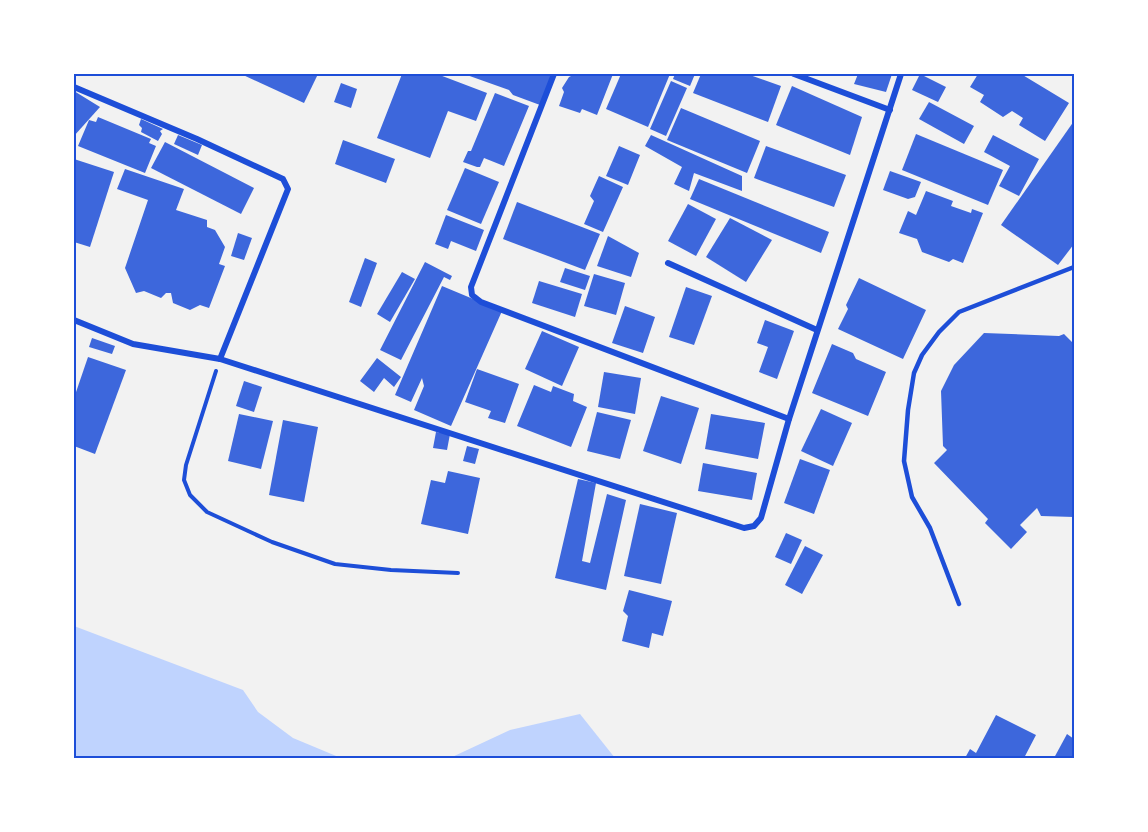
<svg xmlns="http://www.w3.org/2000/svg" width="1148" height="832" viewBox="0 0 1148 832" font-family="'Golos Text',sans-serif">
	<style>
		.water { fill: #bfd3fe }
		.building { fill: #3d67dc }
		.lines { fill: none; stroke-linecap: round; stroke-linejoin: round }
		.path { stroke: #1d4ed8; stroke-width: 4 }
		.service { stroke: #1d4ed8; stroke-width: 4.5 }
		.minor { stroke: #1d4ed8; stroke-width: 6 }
		.neatline { fill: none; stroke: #1d4ed8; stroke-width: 2 }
	</style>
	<rect width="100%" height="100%" fill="#f2f2f2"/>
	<g class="water">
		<path d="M74 626 243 690 258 712 293 738 341 758H74Z"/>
		<path d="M580 714 615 758H450L510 730Z"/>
	</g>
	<g class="building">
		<path d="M241 74H318L304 103Z"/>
		<path d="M402 74H437L487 93 476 121 448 111 430 158 377 138Z"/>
		<path d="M464 74H552L540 105 513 95 509 90Z"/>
		<path d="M575 74H613L597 115 582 109 580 113 559 106 564 92 562 88 569 77Z"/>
		<path d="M621 74H670L648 127 606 109Z"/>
		<path d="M675 74H695L690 86 673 79Z"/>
		<path d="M701 74H747L781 86 768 122 693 93Z"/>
		<path d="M858 74H892L886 92 854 84Z"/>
		<path d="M920 74 946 87 938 102 912 90Z"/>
		<path d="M978 74H1021L1069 103 1045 141 1019 125 1023 118 1012 111 1003 117 980 102 984 95 970 87Z"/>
		<path d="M671 81 687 88 666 136 650 129Z"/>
		<path d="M341 83 357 89 351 108 334 102Z"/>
		<path d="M792 86 862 117 850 155 776 125Z"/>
		<path d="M74 91 100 107 74 136Z"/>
		<path d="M495 93 529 106 504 166 484 158 480 167H477L463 162 468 151H471Z"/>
		<path d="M929 102 974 126 964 144 919 119Z"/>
		<path d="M681 108 760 141 747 173 667 140Z"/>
		<path d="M98 117 151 139 149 143 156 146 145 173 78 146 89 120 96 122Z"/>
		<path d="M141 119 163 129 160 131 162 134 158 141 141 132 142 128 139 125Z"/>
		<path d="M1074 121V244L1058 265 1001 225Z"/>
		<path d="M916 134 1003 170 988 205 902 170Z"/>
		<path d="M178 135 202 145 198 155 174 144Z"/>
		<path d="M651 135 742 176V191L694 173 689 191 674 184 682 167 645 146Z"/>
		<path d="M993 135 1039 159 1019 196 999 186 1010 166 984 152Z"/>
		<path d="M343 140 395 159 386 183 335 164Z"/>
		<path d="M165 142 254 188 241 214 151 168Z"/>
		<path d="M619 146 640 155 628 185 606 176Z"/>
		<path d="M766 146 846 175 834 207 754 178Z"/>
		<path d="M74 159 114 172 90 247 74 242Z"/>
		<path d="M465 168 499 182 481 224 447 210Z"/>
		<path d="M125 169 184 189 176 210 207 220V227L215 230 225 247 219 264 225 266 209 308 200 305 190 310 173 303 171 293H166L161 298 144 291 136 293 125 268 148 200 117 189Z"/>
		<path d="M890 171 921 182 915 197 908 199 883 190Z"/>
		<path d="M599 176 623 187 603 232 584 224 594 201 590 196Z"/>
		<path d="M699 179 829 232 821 253 690 199Z"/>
		<path d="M926 191 953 201 951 206 971 213 972 209 983 213 963 263 953 259 949 262 922 252 917 239 899 233 908 211 916 215Z"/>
		<path d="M517 202 600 234 585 270 503 239Z"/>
		<path d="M688 204 716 219 696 256 668 241Z"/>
		<path d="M446 215 484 230 476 251 451 241 448 249 435 244Z"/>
		<path d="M730 218 772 240 746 282 706 257Z"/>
		<path d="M238 233 252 238 244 260 231 256Z"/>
		<path d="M608 236 639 253 631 277 597 266Z"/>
		<path d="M365 258 377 263 361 307 349 302Z"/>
		<path d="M425 262 452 276 450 280 444 277 401 360 380 350Z"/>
		<path d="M565 268 590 276 585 290 560 282Z"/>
		<path d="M402 272 415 279 390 322 377 314Z"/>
		<path d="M594 274 625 283 616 315 584 306Z"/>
		<path d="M859 278 926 310 903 359 838 329 848 309 846 305Z"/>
		<path d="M539 281 582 294 575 317 532 303Z"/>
		<path d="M442 286 502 311 451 426 414 410 424 386 422 378 411 402 395 395Z"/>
		<path d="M686 287 712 296 694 345 669 337Z"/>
		<path d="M625 306 655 317 643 353 612 343Z"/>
		<path d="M765 320 794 331 777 379 759 372 768 347 757 343Z"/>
		<path d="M542 331 579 347 562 386 525 369Z"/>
		<path d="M984 333 1059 336 1064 334 1074 344V517L1041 516 1037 508 1020 525 1027 532 1011 549 985 523 988 519 934 463 947 450 943 446 941 391 954 365Z"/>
		<path d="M92 338 115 346 112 354 89 347Z"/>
		<path d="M832 344 853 353 856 359 886 372 868 416 812 393Z"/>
		<path d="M88 357 126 370 95 454 74 446V398Z"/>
		<path d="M377 358 401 377 394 387 384 378 374 392 360 381Z"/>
		<path d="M477 369 519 384 505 423 488 418 491 411 465 402Z"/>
		<path d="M604 372 641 378 635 414 598 407Z"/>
		<path d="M244 381 262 387 254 412 236 406Z"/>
		<path d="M534 385 551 392 553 386 574 394 573 401 587 407 571 447 517 426Z"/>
		<path d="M661 396 699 408 681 464 643 451Z"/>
		<path d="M821 409 852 423 833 466 801 451Z"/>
		<path d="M597 412 631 420 620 459 587 451Z"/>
		<path d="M239 414 273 421 261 469 228 461Z"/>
		<path d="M711 414 765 423 758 459 705 449Z"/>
		<path d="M283 420 318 427 304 502 269 495Z"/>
		<path d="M436 432 450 434 447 450 433 448Z"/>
		<path d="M467 446 479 449 475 464 463 461Z"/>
		<path d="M800 459 830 470 814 514 784 503Z"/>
		<path d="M703 463 757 473 752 500 698 491Z"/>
		<path d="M448 471 480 478 468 534 421 524 431 480 445 483Z"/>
		<path d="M578 479 596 483 582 561 590 563 607 494 626 500 606 590 555 578Z"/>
		<path d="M640 504 677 513 661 584 624 576Z"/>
		<path d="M786 533 802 540 791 564 775 557Z"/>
		<path d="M805 546 823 555 802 594 785 585Z"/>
		<path d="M629 590 672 601 663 636 652 633 649 648 622 641 628 616 623 611Z"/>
		<path d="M996 715 1036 735 1024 758H965L970 749 976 753Z"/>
		<path d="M1067 734 1074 739V758H1054Z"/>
	</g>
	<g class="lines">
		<path class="path" d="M216 371 186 465 184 480 190 495 207 512 272 542 335 564 391 570 458 573"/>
		<path class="service" d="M959 604 930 528 912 497 904 461 908 410 914 373 922 355 939 332 959 312 1074 267"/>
		<g class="minor">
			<path d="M554 74 471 287 472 295 481 302 789 419"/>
			<path d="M794 74 890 110"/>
			<path d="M74 87 197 139 283 179 288 189 220 359"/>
			<path d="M668 263 817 330"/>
			<path d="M74 320 133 344 220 359 744 528 754 526 761 518 789 419 901 74"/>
		</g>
	</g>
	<rect width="1148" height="832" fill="none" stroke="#ffffff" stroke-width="150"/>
	<rect x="75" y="75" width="998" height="682" class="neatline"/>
</svg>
